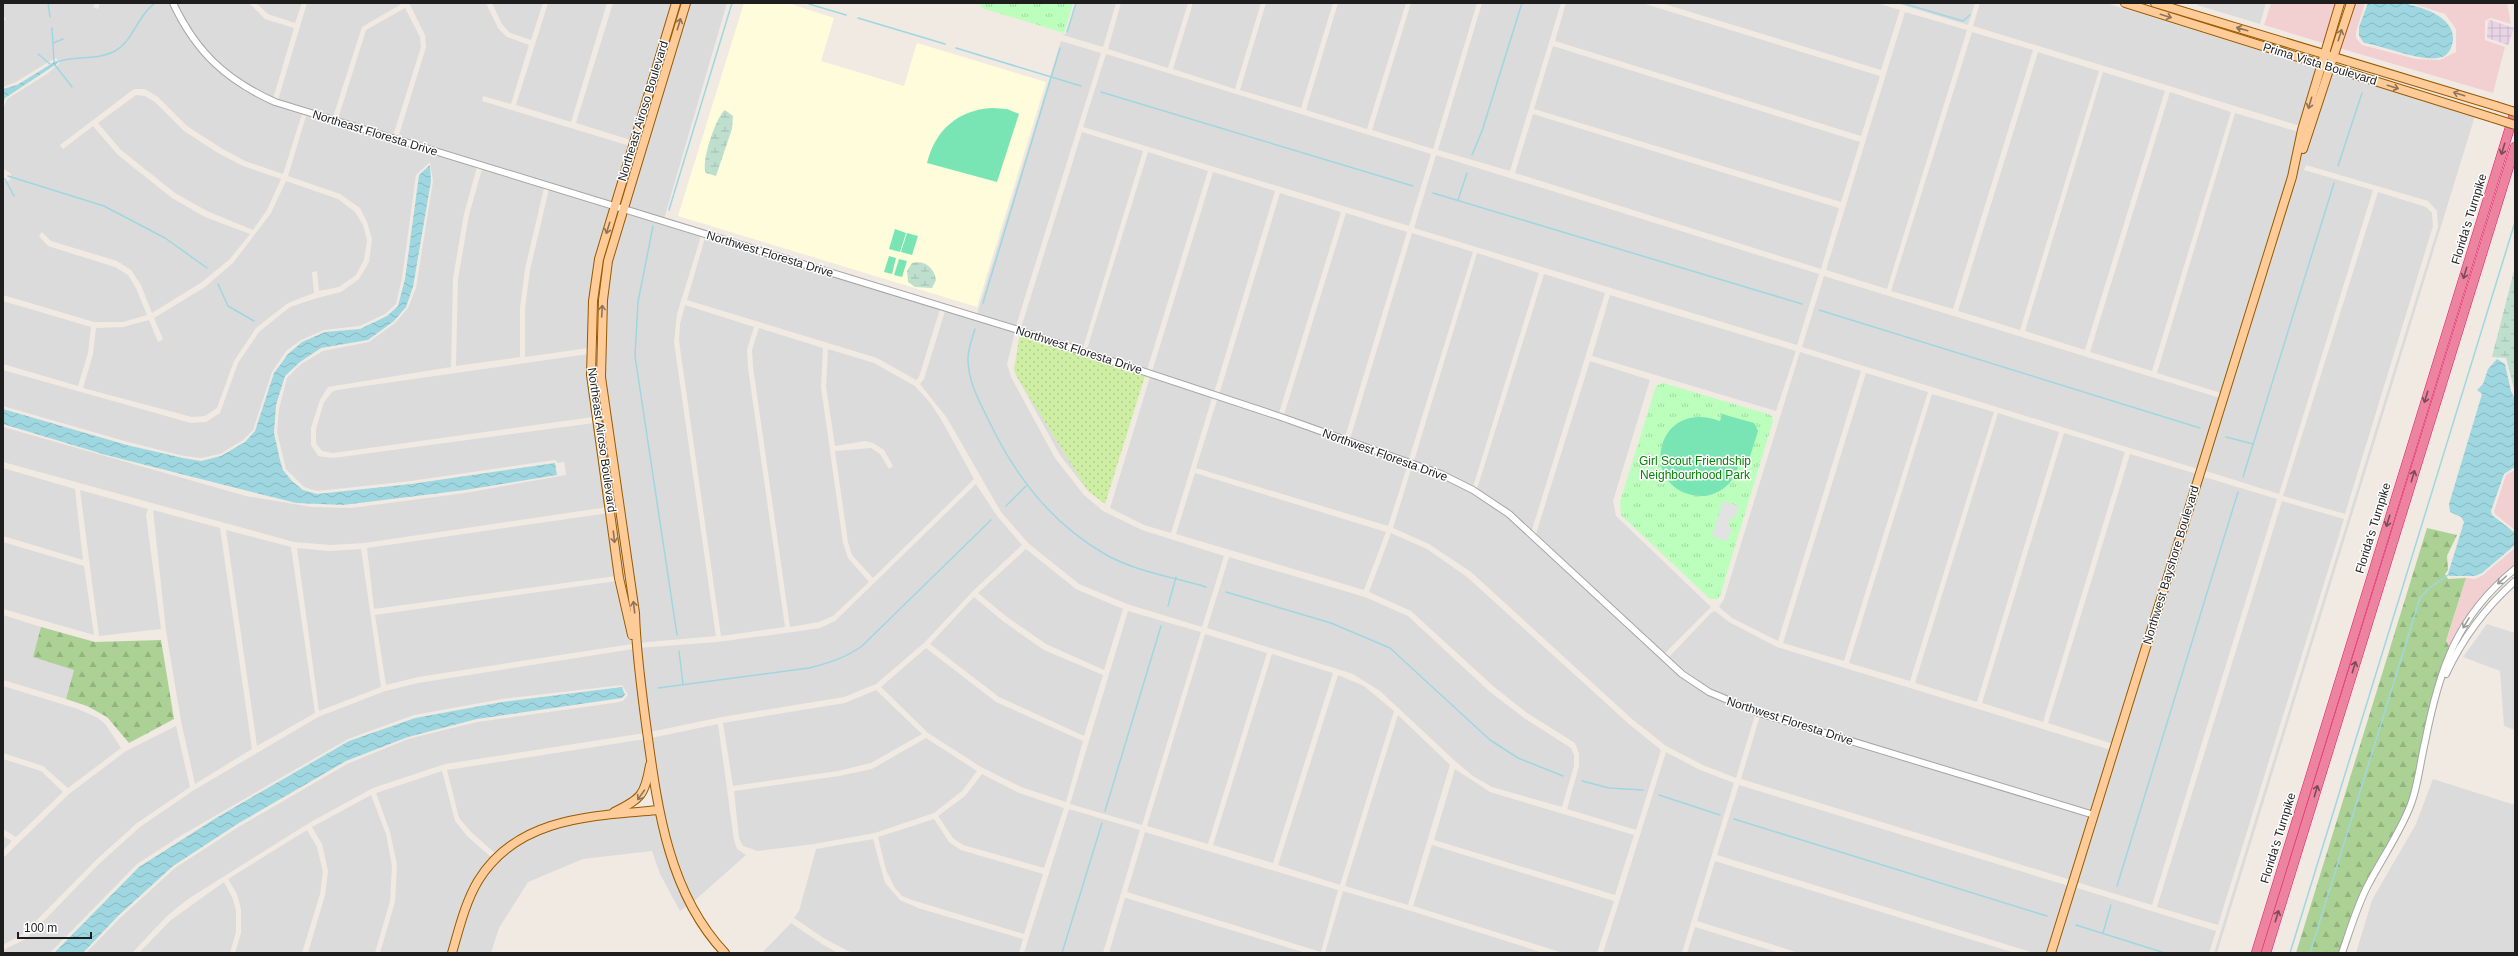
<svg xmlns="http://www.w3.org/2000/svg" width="2518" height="956" viewBox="0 0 2518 956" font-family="Arial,sans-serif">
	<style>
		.residential { fill: #dcdbdb }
		.commercial { fill: #f2d0d1 }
		.industrial { fill: url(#industrial-grid) }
		.education { fill: #fffcdc }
		.grass { fill: url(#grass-dots) }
		.forest { fill: url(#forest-firs) }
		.wetland { fill: url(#wetland-marsh) }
		.park { fill: url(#park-tufts) }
		.pitch { fill: #7ae5b4 }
		.parking { fill: #e2e2e2 }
		.water { fill: url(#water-waves) }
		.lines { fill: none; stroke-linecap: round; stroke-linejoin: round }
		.stream { stroke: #9fd7e1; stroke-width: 1.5 }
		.minor-casing { stroke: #a5a5a5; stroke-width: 8 }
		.major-casing { stroke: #975a00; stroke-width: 10 }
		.highway-casing { stroke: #e7166d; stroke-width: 10 }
		.minor { stroke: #fff; stroke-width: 6 }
		.major { stroke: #ffcb98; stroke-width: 8 }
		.highway { stroke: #ed849f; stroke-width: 9 }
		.major-bridge-casing { stroke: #975a00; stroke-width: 10; stroke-linecap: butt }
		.major-bridge { stroke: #ffcb98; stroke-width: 8 }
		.oneway { stroke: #8e745b }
		.oneway2 { stroke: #7b4c58 }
		.oneway3 { stroke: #9a9a9a }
		.labels { text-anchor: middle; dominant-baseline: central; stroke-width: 3; stroke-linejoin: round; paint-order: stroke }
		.street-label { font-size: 12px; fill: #1e1e1e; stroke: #fff }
		.park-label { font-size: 12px; fill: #038504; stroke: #fff }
	</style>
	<defs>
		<pattern id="industrial-grid" width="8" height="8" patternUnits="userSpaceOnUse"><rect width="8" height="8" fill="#e9d4e7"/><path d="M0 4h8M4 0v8" fill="none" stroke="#c7b6c6"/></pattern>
		<pattern id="grass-dots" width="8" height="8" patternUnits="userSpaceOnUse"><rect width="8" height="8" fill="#ceeea4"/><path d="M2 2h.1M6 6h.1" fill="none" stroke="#b0cc8d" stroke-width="1.8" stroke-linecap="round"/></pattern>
		<pattern id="forest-firs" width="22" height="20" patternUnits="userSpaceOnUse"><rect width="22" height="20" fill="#abd294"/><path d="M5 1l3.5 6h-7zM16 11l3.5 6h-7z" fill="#93b47f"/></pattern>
		<pattern id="wetland-marsh" width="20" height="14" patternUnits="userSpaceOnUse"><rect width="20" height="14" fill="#bedfce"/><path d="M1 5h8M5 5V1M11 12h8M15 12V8" fill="none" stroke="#a3bfb0"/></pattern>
		<pattern id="park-tufts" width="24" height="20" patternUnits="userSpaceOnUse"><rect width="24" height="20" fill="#bcfebc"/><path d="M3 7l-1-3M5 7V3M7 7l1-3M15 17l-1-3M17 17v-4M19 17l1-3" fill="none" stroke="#a1d9a1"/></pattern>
		<pattern id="water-waves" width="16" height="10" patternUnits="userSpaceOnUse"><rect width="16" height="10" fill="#9fd7e1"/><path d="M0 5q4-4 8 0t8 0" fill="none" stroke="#88b8c1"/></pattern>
	</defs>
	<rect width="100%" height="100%" fill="#f0eae3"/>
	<g class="residential">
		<path d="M3 3H95L93 7 98 9 100 3H170L182 27 198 51 215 68 246 92 272 104 302 114 283 174 245 161 221 148 187 126 158 97 145 89H134L60 145 63 149 93 126 118 155 172 198 205 217 250 234 230 259 202 282 152 313 141 285 131 270 117 261 51 241 42 232 39 236 48 246 115 267 128 275 136 288 147 315 123 322H94L3 295V182L10 180 11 174 3 168V109L7 99 47 74 60 63 56 58 50 61 16 82 3 87V23L6 18 3 17Z"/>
		<path d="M176 3H249L265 19 294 28 273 99 248 87 202 47 186 24Z"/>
		<path d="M256 3H302L295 23 268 14Z"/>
		<path d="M307 3H403L362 27 333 117 278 100Z"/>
		<path d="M409 3H486L498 28 507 37 529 45 511 104 483 96 482 101 630 146 613 202 398 138 426 47 425 35Z"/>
		<path d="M492 3H543L531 40 510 33 502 24Z"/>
		<path d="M548 3H607L571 122 516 105Z"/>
		<path d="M613 3H673L631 140 576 123Z"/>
		<path d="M679 3H683L621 206 618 204Z"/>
		<path d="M688 3H727L664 219 625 208Z"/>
		<path d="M1076 3H1116L1103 47 1063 35 1067 33Z"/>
		<path d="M1121 3H1188L1168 68 1108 49Z"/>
		<path d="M1193 3H1261L1235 89 1173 69Z"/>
		<path d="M1266 3H1333L1301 108 1240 90Z"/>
		<path d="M1338 3H1406L1367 129 1306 110Z"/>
		<path d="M1411 3H1477L1433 149 1372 130Z"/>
		<path d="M1482 3H1561L1510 171 1438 150Z"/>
		<path d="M1566 3H1642L1880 76 1861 136 1555 41Z"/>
		<path d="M1661 3H1877L1900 10 1881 70Z"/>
		<path d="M1896 3H1975L1968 25Z"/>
		<path d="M1980 3H2106L2317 68 2300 126 1973 26Z"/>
		<path d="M2198 3H2266L2260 24 2197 5Z"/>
		<path d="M405 8 420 37 421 47 393 136 338 119 366 30Z"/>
		<path d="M1905 12 1967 30 1887 289 1826 270Z"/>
		<path d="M1972 32 2033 50 1953 309 1891 291Z"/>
		<path d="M1061 41 1101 53 1016 326 977 314Z"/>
		<path d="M1553 46 1860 142 1841 202 1534 109Z"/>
		<path d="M2038 52 2099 71 2020 330 1958 311Z"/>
		<path d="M1106 54 1431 154 1409 226 1083 127Z"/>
		<path d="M2103 72 2165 91 2085 350 2025 331Z"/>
		<path d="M2331 72 2475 116 2230 911 2217 953H2214L2438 227 2437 211 2428 201 2306 165 2304 170 2373 190 2279 494 2203 470 2298 165Z"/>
		<path d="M2170 92 2231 112 2152 371 2090 352Z"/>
		<path d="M136 95 145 96 155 102 184 131 218 153 243 166 281 179 267 210 253 230 207 211 175 193 121 150 98 123Z"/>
		<path d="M2235 113 2299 132 2298 149 2221 393 2157 373Z"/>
		<path d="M1533 114 1839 208 1821 269 1515 173Z"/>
		<path d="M306 116 477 167 464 214 453 278 451 367 328 387 320 400 311 428V445L318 456 333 458 594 423 608 507 364 543 330 545 294 542 3 462V427L246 496 312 507 351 508 465 493 566 475 564 462 558 463 555 460 411 481 317 491 304 487 286 469 277 432 279 409 287 378 301 364 323 351 369 342 395 323 408 308 416 288 433 181 430 162 416 175 402 278 396 304 385 314 360 326 324 330 301 340 286 351 272 372 253 430 243 440 220 454 201 458 184 456 128 442 3 406V370L191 423 206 422 220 413 238 363 259 332 290 307 317 298 341 292 359 279 369 262 372 239 367 222 360 208 340 194 288 176Z"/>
		<path d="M1082 132 1143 151 1083 348 1021 328Z"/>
		<path d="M1148 152 1208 171 1147 370 1087 349Z"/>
		<path d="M1436 155 1819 274 1797 345 1414 228Z"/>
		<path d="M482 169 544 188 525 269 520 308V357L456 366 458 279 469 215Z"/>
		<path d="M1213 172 1275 191 1214 393 1152 372Z"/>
		<path d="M286 181 338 199 355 212 363 225 367 240 364 260 356 275 339 287 319 291 317 271 312 272 314 293 288 303 256 328 234 361 217 408 205 416 192 417 83 388 93 354 96 328 123 327 149 320 158 342 163 339 154 318 205 287 233 263 271 213Z"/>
		<path d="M549 189 612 208 597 258 588 348 525 357V308L530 270Z"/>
		<path d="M2378 192 2426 207 2432 213 2433 226 2345 514 2283 496Z"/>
		<path d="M1280 193 1341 212 1279 413 1219 395Z"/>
		<path d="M617 210 619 211 600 300 598 347 593 348 596 301 602 259Z"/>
		<path d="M624 213 701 236 677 314 674 342 716 636 638 643 604 377 605 300 610 261Z"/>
		<path d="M1346 213 1407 232 1345 437 1284 415Z"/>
		<path d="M1412 233 1473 252 1409 459 1350 439Z"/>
		<path d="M705 238 940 309 919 377 916 380 877 358 687 300Z"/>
		<path d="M1477 253 1539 273 1473 487 1442 471 1414 461Z"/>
		<path d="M1544 274 1605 293 1532 530 1477 489Z"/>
		<path d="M1824 276 2220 398 2198 469 1802 347Z"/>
		<path d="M1610 295 1796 351 1776 411 1592 356Z"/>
		<path d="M3 301 91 327 88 353 78 386 3 364Z"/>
		<path d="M685 305 754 327 747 350 748 368 785 627 721 636 679 341 680 324Z"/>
		<path d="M945 311 1015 332 1007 364 1011 377 1055 458 1084 495 1103 511 1142 530 1224 556 1202 627 1127 604 1079 584 1028 543 1001 512 947 418 920 384 924 379Z"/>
		<path d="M759 328 823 348 821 387 843 543 848 558 869 582 833 616 819 622 790 627 753 367 752 350Z"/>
		<path d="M828 349 874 363 915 386 931 404 942 421 974 479 873 578 852 555 848 542 835 451 871 448 880 454 889 469 893 466 884 450 873 443 865 441 835 446 826 387Z"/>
		<path d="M1800 352 1861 371 1778 641 1732 618 1719 607 1724 599Z"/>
		<path d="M593 353H598L599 378 616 506H613L594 375Z"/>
		<path d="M588 354 593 417 333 453 322 451 316 443V429L324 402 332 392 337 390Z"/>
		<path d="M1590 361 1650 380 1613 501 1616 516 1711 607 1664 654 1536 534Z"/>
		<path d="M1866 373 1928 392 1844 661 1783 643Z"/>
		<path d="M1017 377 1088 491 1060 455Z"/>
		<path d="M1150 377 1212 398 1171 533 1144 525 1110 508Z"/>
		<path d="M1932 394 1994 412 1910 681 1849 663Z"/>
		<path d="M1217 400 1408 464 1388 526 1196 468Z"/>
		<path d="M1998 413 2059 432 1977 702 1915 683Z"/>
		<path d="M2064 433 2125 452 2043 722 1982 703Z"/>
		<path d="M2130 454 2197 474 2113 744 2048 723Z"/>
		<path d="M1412 466 1440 476 1472 493 1507 517 1681 676 1707 694 1755 715 1736 778 1703 765 1666 746 1632 719 1471 572 1429 544 1393 528Z"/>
		<path d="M3 468 75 489 83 560 3 536Z"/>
		<path d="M1195 473 1386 532 1364 590 1176 534Z"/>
		<path d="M2201 476 2277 499 2152 905 2076 882Z"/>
		<path d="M976 484 997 516 1022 545 974 590 924 643 876 684 844 697 722 717 650 732 638 648 717 642 786 633 820 628 835 621Z"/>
		<path d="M80 490 148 509 146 515 161 629 99 636Z"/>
		<path d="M2282 501 2344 519 2218 925 2157 907Z"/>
		<path d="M153 510 220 528 252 749 195 784 181 721 166 631Z"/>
		<path d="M616 511 627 578 632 626 622 578 614 512Z"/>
		<path d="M609 513 616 576 374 609 367 548Z"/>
		<path d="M226 530 291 547 315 713 257 746Z"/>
		<path d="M1391 533 1427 549 1467 577 1629 724 1661 750 1636 830 1567 809 1579 766V754L1575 743 1527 713 1493 686 1411 611 1369 592Z"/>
		<path d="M3 542 84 566 94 635 3 609Z"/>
		<path d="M297 548 329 551 361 549 381 687 319 711Z"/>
		<path d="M1026 549 1076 589 1123 609 1104 670 1046 644 1007 617 978 593Z"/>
		<path d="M1229 557 1365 597 1408 616 1489 691 1524 718 1571 748 1574 755V766L1562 807 1492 787 1473 776 1455 761 1380 691 1353 674 1207 628Z"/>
		<path d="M617 581 632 644 418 677 386 685 375 615Z"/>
		<path d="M974 597 1004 622 1044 650 1103 675 1084 736 999 697 930 644Z"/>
		<path d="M1128 611 1201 632 1142 825 1070 804Z"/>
		<path d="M1715 611 1729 622 1777 647 2111 750 2092 812 1760 710 1710 689 1668 658 1711 613Z"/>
		<path d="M3 615 51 630 42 628 74 670 66 699 3 680Z"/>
		<path d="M2487 624 2515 633V730L2504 726 2500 671 2463 657Z"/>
		<path d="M1205 634 1267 653 1208 844 1147 826Z"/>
		<path d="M926 648 996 702 1083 741 1066 802 1021 787 981 767 928 733 881 687Z"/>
		<path d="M633 649 645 733 445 764 373 788 309 823 188 899 167 916 132 953H86L120 918 175 868 240 826 347 764 408 739 477 722 613 703 623 701 628 695 622 685 502 699 414 715 348 739 182 835 137 864 50 953H3V950L26 939 100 863 140 827 194 790 318 717 385 691 418 683Z"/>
		<path d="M1272 654 1333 673 1273 863 1213 845Z"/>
		<path d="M1338 675 1364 686 1394 711 1340 885 1278 865Z"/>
		<path d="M3 686 78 709 98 718 106 725 121 748 68 788 43 766 3 753Z"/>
		<path d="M876 690 922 734 871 763 838 771 733 786 723 723 845 703Z"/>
		<path d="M1398 715 1450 765 1408 905 1345 886Z"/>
		<path d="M1760 716 2090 817 2071 880 1741 779Z"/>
		<path d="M718 724 734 840 737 849 746 855 693 902 684 885 673 854 661 806 651 738Z"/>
		<path d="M176 726 190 787 137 823 97 859 23 934 3 945V858L69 794 126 751Z"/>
		<path d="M926 738 977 771 962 791 934 813 875 833 814 844 758 851 743 846 739 838 734 791 839 776 872 769Z"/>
		<path d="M645 739 649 762 644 784 635 798 608 812 563 818 544 824 518 836 496 854 471 832 459 818 447 770Z"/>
		<path d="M1666 752 1700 770 1734 783 1691 923 1682 953H1603Z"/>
		<path d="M3 759 41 771 63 792 16 837 3 829Z"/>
		<path d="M1455 769 1490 792 1634 835 1615 895 1434 840Z"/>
		<path d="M442 771 455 821 467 836 492 858 485 867 449 953H380L395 902 397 865 390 832 376 793Z"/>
		<path d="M982 774 1019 793 1064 808 1044 868 963 845 953 838 938 816 965 796Z"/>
		<path d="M2433 779 2515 805V953H2356L2372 900 2416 824Z"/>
		<path d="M1739 785 2069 886 2048 953H2034L1717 855Z"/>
		<path d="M371 795 386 834 392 866 390 901 375 953H308L325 895 328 871 322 844 312 827Z"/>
		<path d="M656 809 689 905 680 911 660 874 652 851 583 859 528 882 499 928 491 953H454L467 912 480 883 498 860 521 841 564 824Z"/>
		<path d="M1069 809 1140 830 1103 953H1024Z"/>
		<path d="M934 819 949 842 961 850 1043 874 1024 934 912 900 902 896 895 888 886 870 878 837Z"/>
		<path d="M307 830 317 847 323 872 320 894 302 953H235L241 933V909L237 894 228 879Z"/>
		<path d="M1145 832 1338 890 1321 952 1127 892Z"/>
		<path d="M3 836 12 841 3 851Z"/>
		<path d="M873 839 885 883 900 900 918 908 1023 939 1019 953H852L825 939 794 918 799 911 816 849Z"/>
		<path d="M1432 845 1614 901 1597 953H1563L1413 906Z"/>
		<path d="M1715 861 2015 953H1799L1697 921Z"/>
		<path d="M224 882 232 897 236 910V932L230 953H139L171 920Z"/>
		<path d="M2074 887 2216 931 2209 953H2054Z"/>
		<path d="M1343 891 1411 911 1544 953H1325Z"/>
		<path d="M1125 898H1126L1306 953H1109Z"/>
		<path d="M791 923 822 944 838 953H762Z"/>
		<path d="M1695 927 1780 953H1687Z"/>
	</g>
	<g class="commercial">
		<path d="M2271 3H2338L2326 44 2264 25Z"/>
		<path d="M2343 3H2348L2334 46 2330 45Z"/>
		<path d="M2353 3H2365L2356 32V38L2362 45 2416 59 2440 60 2456 52V29L2445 14 2411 3H2507L2511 24 2491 18 2485 21V40L2505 47 2493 93 2339 48Z"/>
		<path d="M2515 470V530L2495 514 2494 511 2506 475Z"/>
		<path d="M2515 548V566L2489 589 2471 609 2449 646 2446 642 2466 578 2475 579 2483 575Z"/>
	</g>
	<path class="industrial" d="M2490 20 2514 28 2508 45 2487 38 2488 22Z"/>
	<path class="education" d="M744 3H788L834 18 821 61 904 86 917 43 1046 82 977 307 678 216Z"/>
	<path class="grass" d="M1020 333 1145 376 1105 504 1088 491 1017 377 1014 370Z"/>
	<g class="forest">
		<path d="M2427 528 2457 535 2447 556 2448 570 2445 574 2448 579 2466 578 2446 641 2449 646 2429 711 2409 802 2399 826 2360 895 2340 953H2296Z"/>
		<path d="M41 627 95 642 161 640 174 719 129 743 107 717 87 706 66 699 74 670 33 657Z"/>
	</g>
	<g class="wetland">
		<path d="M725 110 733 116 732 129 716 176 706 173C700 164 716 116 725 110Z"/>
		<path d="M912 263C925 260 934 268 936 280L932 288 915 287 908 282 907 271Z"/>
		<path d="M2515 267V393L2506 358 2492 357Z"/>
	</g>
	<g class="park">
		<path d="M979 3H1073L1064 33 982 8Z"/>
		<path d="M1663 383 1768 414 1772 416 1773 421 1720 596 1717 599H1710L1621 515 1620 502 1654 392 1656 386Z"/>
	</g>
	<g class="pitch">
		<path d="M992 108 1007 109 1019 114 997 182 927 163C935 130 958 110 992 108Z"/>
		<path d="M895 229 906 233 900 252 889 249Z"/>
		<path d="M907 233 918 236 912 255 901 252Z"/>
		<path d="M889 256 896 258 892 274 884 272Z"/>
		<path d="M899 259 907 261 902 277 894 275Z"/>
		<path d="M1722 414 1754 423 1758 431 1748 463 1740 460C1737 476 1729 488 1713 494 1706 497 1699 496 1692 495 1639 484 1656 398 1720 421Z"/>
	</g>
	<path class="parking" d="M1723 501 1739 506 1735 518 1731 517 1728 527 1732 528 1727 541 1712 536Z"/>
	<g class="water">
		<path d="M2368 3C2379 3 2391 1 2401 3 2421 6 2455 17 2453 40 2452 47 2449 55 2442 57 2421 63 2386 46 2364 43L2359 36V27Z"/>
		<path d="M56 61 58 63 5 98 3 104V89L17 85Z"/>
		<path d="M430 165 431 181 413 287 406 307 394 321 368 340 321 348 300 362 285 376 276 405 274 433 280 460 283 470 292 481 303 490 317 494 411 484 555 463 557 475 465 490 343 505 296 503 106 455 3 424V409L127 445 183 458 201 461 221 456 245 442 255 431 274 373 288 354 302 342 325 332 360 329 387 316 398 306 405 279 419 175Z"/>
		<path d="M2497 359 2505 364 2511 391 2515 399V467L2504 474 2491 511 2492 515 2515 533V545L2482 573 2475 576H2449L2448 574 2464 522 2461 517 2450 512 2449 504 2482 394 2477 390 2483 384 2488 369Z"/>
		<path d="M622 687 625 695 622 698 477 719 408 737 346 761 239 823 173 866 118 916 83 953H54L139 867 216 818 349 741 415 718 502 702Z"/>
	</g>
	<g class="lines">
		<g class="stream">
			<path d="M48 3 50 17"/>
			<path d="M1902 3 1963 21 1970 15"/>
			<path d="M809 4 846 15"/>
			<path d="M858 18 945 44"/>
			<path d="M52 28 54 62"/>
			<path d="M1067 32 1076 3"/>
			<path d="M53 43 63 39"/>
			<path d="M956 48 1081 86"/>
			<path d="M38 54 50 64"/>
			<path d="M57 62C76 55 97 61 115 51 134 40 137 16 155 3"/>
			<path d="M55 65 72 87"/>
			<path d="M1101 92 1413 186"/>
			<path d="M1472 155 1482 131 1522 3"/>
			<path d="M2338 166 2362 93"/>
			<path d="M8 176 104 206 165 238 207 268"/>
			<path d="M5 179 14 196"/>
			<path d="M1433 193 1802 304"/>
			<path d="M1458 200 1467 173"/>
			<path d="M669 210 732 3"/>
			<path d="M653 226 638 302 635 356 677 635"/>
			<path d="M218 284 228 306 254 321"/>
			<path d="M983 303 1060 48"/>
			<path d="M1819 310 2200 428"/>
			<path d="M975 329C972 338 969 347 968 356 967 379 978 399 988 419 1014 474 1049 521 1103 553 1133 571 1173 577 1206 587"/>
			<path d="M2226 437 2253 444"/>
			<path d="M2243 477 2334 183"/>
			<path d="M1006 506 1026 486"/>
			<path d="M1226 592 1331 623 1390 648 1490 740 1518 758 1563 776"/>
			<path d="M1168 606 1176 577"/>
			<path d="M679 651 683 684"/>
			<path d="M658 688 809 668C829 663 845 658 862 646L991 520"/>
			<path d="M1582 781 1609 788 1643 790"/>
			<path d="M1659 795 1720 815"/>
			<path d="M1105 811 1161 626"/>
			<path d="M1734 819 2047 916"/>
			<path d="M2117 886 2238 492"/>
			<path d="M2076 925 2165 953"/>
			<path d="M2103 933 2111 905"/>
			<path d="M1062 953 1102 823"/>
			<path d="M2290 953 2515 222"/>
			<path d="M2310 953 2420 598 2428 589 2448 575"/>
		</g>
		<defs>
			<g id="minor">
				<path d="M173 3C196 52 226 80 275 102L1018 330 1281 417 1441 474 1473 490 1509 514 1682 674 1709 692 1759 713 2094 815"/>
				<path d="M2446 674C2463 637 2485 608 2515 581"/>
				<path d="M2342 953C2350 930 2357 906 2368 885 2382 858 2400 833 2411 804 2418 785 2420 763 2425 742 2439 670 2456 617 2515 569"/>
			</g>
			<g id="major">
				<path d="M686 3 608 261 603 300 601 377 635 613C636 650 641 687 646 724 657 804 667 892 725 953"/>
				<path d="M2125 3 2493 118"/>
				<path d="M2155 3 2496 106"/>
				<path d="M2303 149 2351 3"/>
				<path d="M632 635 619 578 591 375 593 301 599 259 676 3"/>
				<path d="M614 812C641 799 645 795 650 765"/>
				<path d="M452 953C459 929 465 903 478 881 517 817 592 816 659 810"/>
				<path d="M2051 953 2292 177 2302 130 2340 3"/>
			</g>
			<g id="highway">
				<path d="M2256 953 2515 111"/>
				<path d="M2266 953 2515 147"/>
			</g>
		</defs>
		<use href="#minor" class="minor-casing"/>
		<use href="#major" class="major-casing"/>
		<use href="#highway" class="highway-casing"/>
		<use href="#minor" class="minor"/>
		<use href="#major" class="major"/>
		<use href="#highway" class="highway"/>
		<defs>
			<g id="major-bridge">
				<path d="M2496 106 2515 112"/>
				<path d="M2493 118 2515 125"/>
			</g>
		</defs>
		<use href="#major-bridge" class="major-bridge-casing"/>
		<use href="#major-bridge" class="major-bridge"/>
	</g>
	<defs><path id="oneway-shaft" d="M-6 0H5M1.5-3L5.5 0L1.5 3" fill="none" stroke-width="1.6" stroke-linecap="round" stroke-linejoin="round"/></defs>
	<g class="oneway">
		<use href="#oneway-shaft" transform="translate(2166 16) rotate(17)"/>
		<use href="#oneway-shaft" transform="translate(679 24) rotate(-73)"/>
		<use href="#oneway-shaft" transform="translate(2242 29) rotate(-164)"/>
		<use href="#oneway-shaft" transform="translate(2340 35) rotate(-72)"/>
		<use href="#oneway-shaft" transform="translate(2393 87) rotate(17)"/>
		<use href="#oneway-shaft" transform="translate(2459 94) rotate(-162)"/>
		<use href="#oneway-shaft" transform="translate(2310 103) rotate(106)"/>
		<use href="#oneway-shaft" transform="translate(608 228) rotate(107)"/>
		<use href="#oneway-shaft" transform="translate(602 311) rotate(-87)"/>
		<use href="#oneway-shaft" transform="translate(614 537) rotate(83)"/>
		<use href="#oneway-shaft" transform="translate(634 607) rotate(-97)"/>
		<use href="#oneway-shaft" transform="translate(641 795) rotate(125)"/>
	</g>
	<g class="oneway2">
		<use href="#oneway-shaft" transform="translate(2503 149) rotate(107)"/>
		<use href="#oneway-shaft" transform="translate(2465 273) rotate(107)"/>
		<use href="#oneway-shaft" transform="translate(2426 397) rotate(107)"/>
		<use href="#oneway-shaft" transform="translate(2413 476) rotate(-73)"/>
		<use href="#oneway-shaft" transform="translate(2388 521) rotate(107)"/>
		<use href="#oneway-shaft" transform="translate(2354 667) rotate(-73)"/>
		<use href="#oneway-shaft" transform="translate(2316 791) rotate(-73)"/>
		<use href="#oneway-shaft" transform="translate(2277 916) rotate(-73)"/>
	</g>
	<g class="oneway3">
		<use href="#oneway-shaft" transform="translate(2502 580) rotate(138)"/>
		<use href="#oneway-shaft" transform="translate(2466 623) rotate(121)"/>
	</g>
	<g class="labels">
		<g class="street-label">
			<text transform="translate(2320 64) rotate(17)">Prima Vista Boulevard</text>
			<text transform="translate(643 111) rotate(-73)">Northeast Airoso Boulevard</text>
			<text transform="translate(375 133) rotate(17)">Northeast Floresta Drive</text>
			<text transform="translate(2469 219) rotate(-73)">Florida's Turnpike</text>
			<text transform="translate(770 254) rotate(17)">Northwest Floresta Drive</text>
			<text transform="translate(1079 350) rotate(18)">Northwest Floresta Drive</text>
			<text transform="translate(602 440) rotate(82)">Northeast Airoso Boulevard</text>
			<text transform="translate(1385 455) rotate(20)">Northwest Floresta Drive</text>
			<text transform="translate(2373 528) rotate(-73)">Florida's Turnpike</text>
			<text transform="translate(2171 565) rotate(-73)">Northwest Bayshore Boulevard</text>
			<text transform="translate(1790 721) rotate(18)">Northwest Floresta Drive</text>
			<text transform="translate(2278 838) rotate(-73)">Florida's Turnpike</text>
		</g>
		<g class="park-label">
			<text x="1695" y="461">Girl Scout Friendship<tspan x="1695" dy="14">Neighbourhood Park</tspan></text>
		</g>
	</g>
	<rect width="2518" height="956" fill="none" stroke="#1e1e1e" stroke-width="8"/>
	<path d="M18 932v6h73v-6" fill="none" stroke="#1e1e1e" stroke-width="2"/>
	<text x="24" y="932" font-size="12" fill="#1e1e1e" stroke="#ffffff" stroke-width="3" paint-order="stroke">100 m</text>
</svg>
